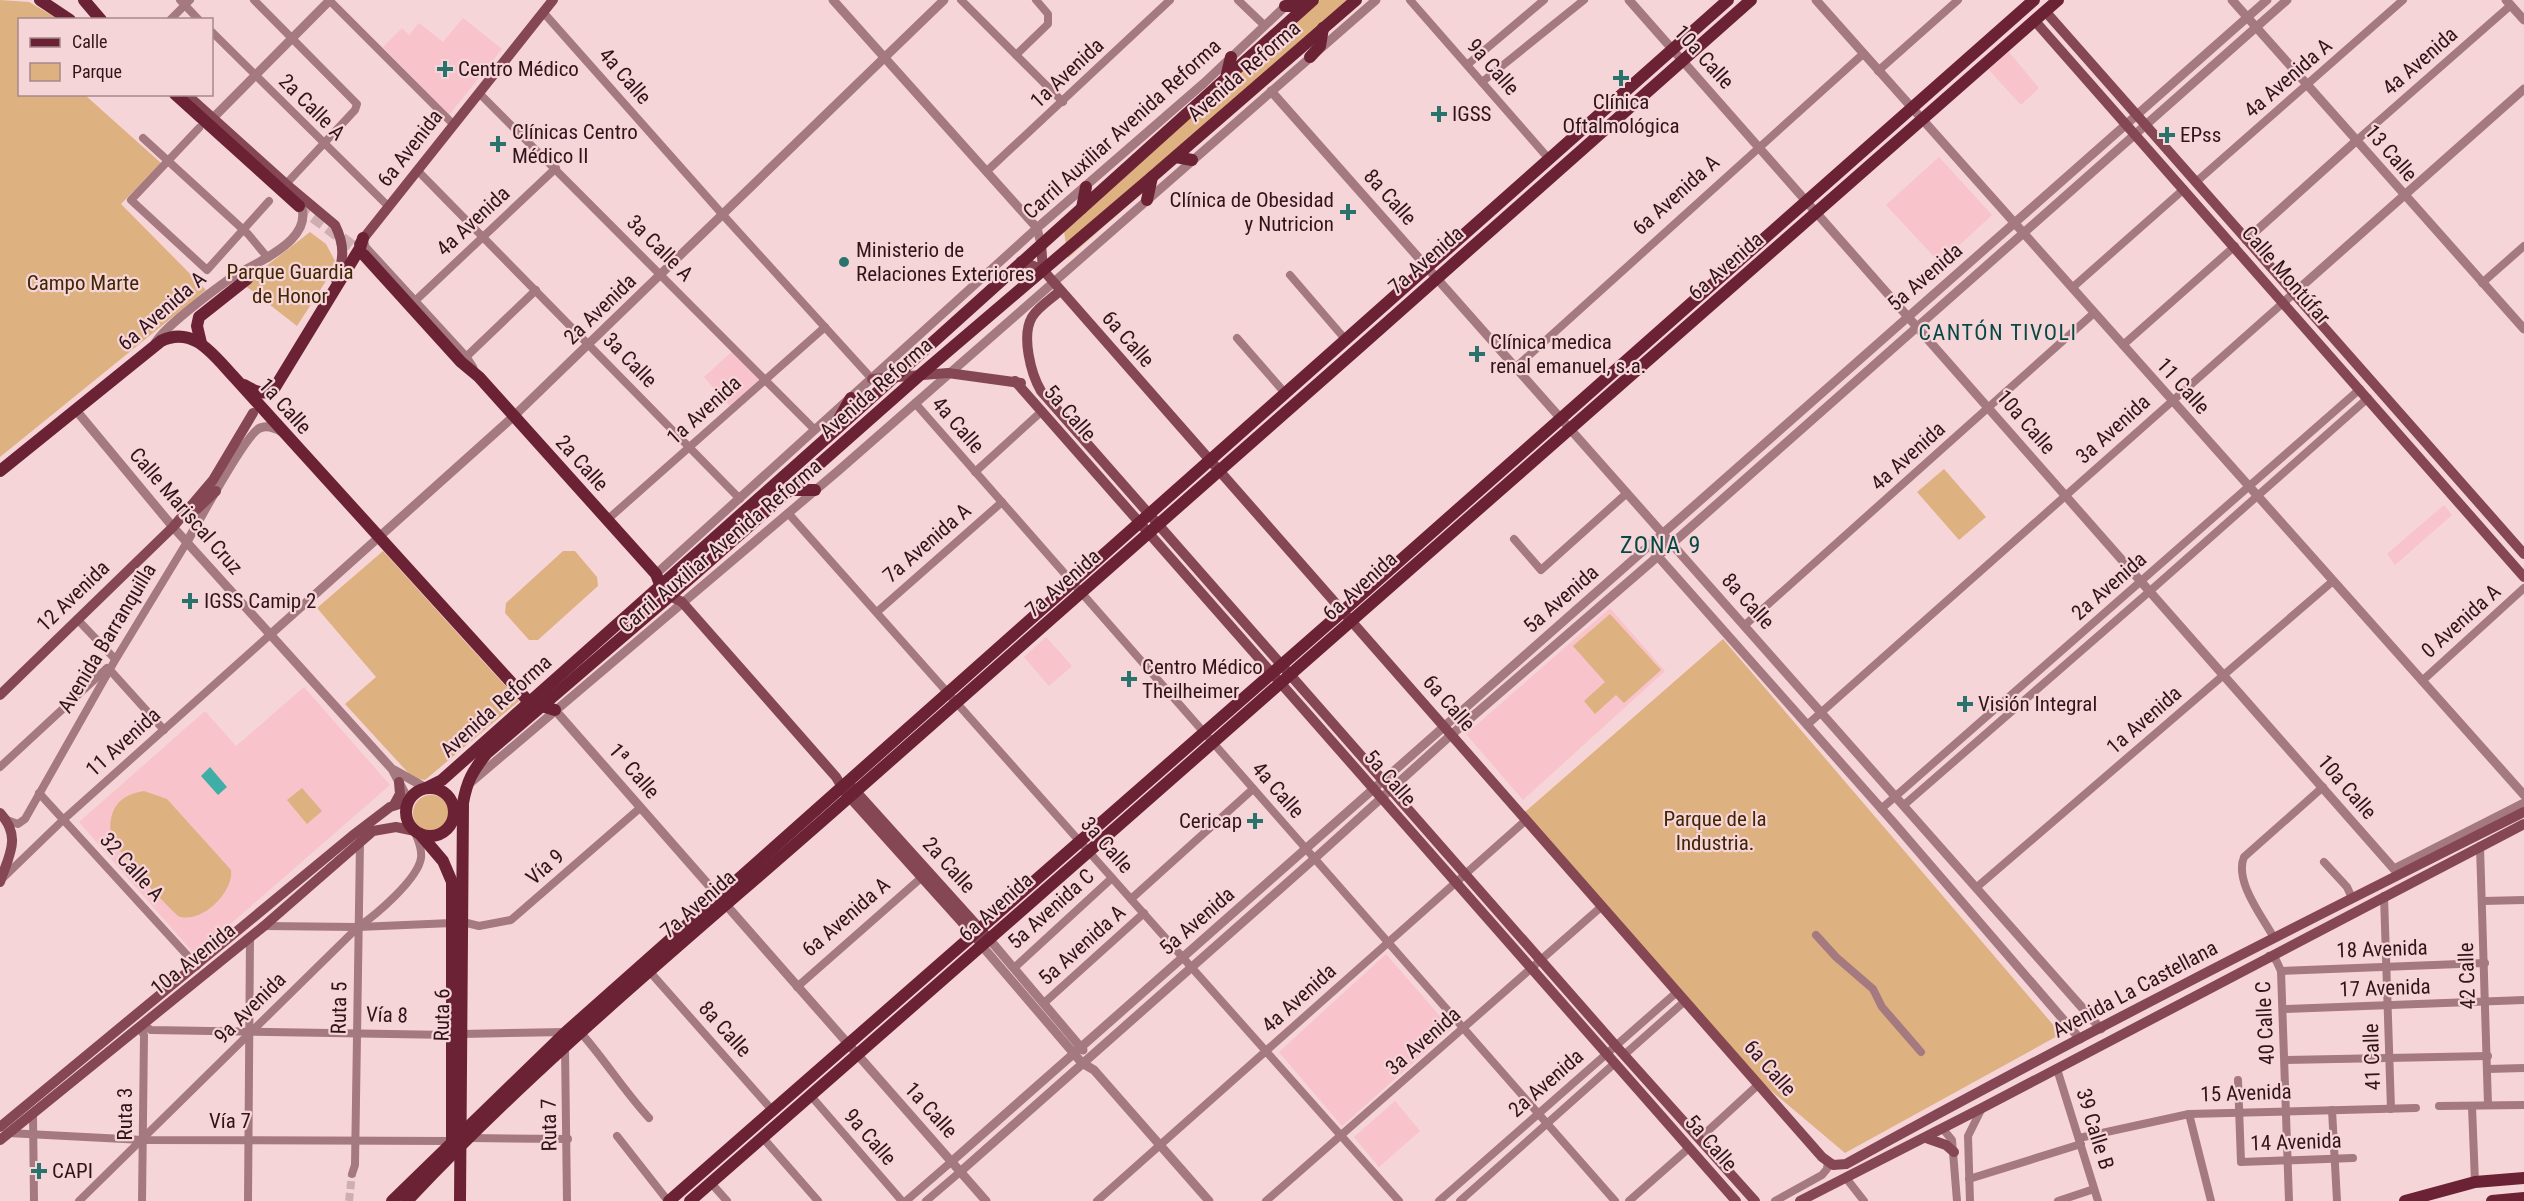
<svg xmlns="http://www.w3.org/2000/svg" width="2524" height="1201" viewBox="0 0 2524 1201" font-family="'Roboto Condensed',sans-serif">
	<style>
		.built { fill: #f8c3cb }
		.green { fill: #deb180 }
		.water { fill: #3faea6 }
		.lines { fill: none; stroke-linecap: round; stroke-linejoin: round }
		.minor-tunnel { stroke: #cfaeb3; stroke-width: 8; stroke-dasharray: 8 4; stroke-linecap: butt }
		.primary-tunnel { stroke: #cfaeb3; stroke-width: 12; stroke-dasharray: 12 6; stroke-linecap: butt }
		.minor { stroke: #a57980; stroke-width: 8 }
		.tertiary { stroke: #a57980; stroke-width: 9 }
		.secondary { stroke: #854753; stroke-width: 10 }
		.primary { stroke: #6c2235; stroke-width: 12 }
		.poi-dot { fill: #2a736d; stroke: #f6d5d9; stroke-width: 2 }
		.labels { text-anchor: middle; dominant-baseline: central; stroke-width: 4.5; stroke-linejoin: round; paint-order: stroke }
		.street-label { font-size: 21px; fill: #31141a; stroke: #f6d5d9 }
		.poi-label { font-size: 21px; fill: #31141a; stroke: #f6d5d9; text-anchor: start }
		.park-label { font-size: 21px; fill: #402602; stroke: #f6d5d9 }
		.neighbourhood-label { font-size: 22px; letter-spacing: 1.5px; fill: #084844; stroke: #f6d5d9 }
		.quarter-label { font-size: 24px; letter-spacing: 1.5px; fill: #084844; stroke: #f6d5d9 }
	</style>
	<rect width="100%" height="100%" fill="#f6d5d9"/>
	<g class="built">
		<path d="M463 18 502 49 449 115 383 47 402 28 409 35 419 23 443 42Z"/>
		<path d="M2008 51 2039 88 2021 105 1988 69Z"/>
		<path d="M1939 157 1992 215 1940 263 1886 205Z"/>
		<path d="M736 348 762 377 730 406 704 377Z"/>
		<path d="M2444 505 2452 515 2395 565 2387 554Z"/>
		<path d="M1610 608 1665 671 1523 800 1466 734Z"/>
		<path d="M1046 637 1072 666 1049 686 1024 657Z"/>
		<path d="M304 687 390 785 195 955 79 822 205 711 236 746Z"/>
		<path d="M1386 954 1451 1029 1342 1126 1279 1052Z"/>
		<path d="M1395 1101 1420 1131 1379 1167 1354 1137Z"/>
	</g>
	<g class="green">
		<path d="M0 0 29 2 58 19 20 20V94L85 95 161 163 121 204 206 290 0 457Z"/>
		<path d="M1320 0H1362L1068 258 1064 231Z"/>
		<path d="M310 232 326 244 335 261 326 281 297 326 243 284Z"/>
		<path d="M1944 469 1986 517 1959 540 1917 492Z"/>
		<path d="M383 551 519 701 425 780 413 778 345 704 376 677 317 608Z"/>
		<path d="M563 551H575L597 577 598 586 538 640H529L505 613 506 603Z"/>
		<path d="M1610 614 1661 670 1624 703 1616 695 1595 714 1584 701 1605 682 1573 646Z"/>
		<path d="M1723 639 2061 1034 1845 1153 1762 1083 1525 812Z"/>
		<path d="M302 788 322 811 307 824 287 800Z"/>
		<path d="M144 791 167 799 231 870C234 892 201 925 178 916 162 901 116 853 111 833 109 824 111 814 116 806 123 796 133 793 144 791Z"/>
		<circle cx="431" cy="813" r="18"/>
	</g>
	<path class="water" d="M210 767 227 787 218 795 201 776Z"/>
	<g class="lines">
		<path class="minor-tunnel" d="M349 1201 352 1174"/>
		<path class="primary-tunnel" d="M299 206 364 255"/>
		<g class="minor">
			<path d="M180 0 199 20"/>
			<path d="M254 0 357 104 355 110 286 184"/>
			<path d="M329 0 453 124"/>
			<path d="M961 0 1063 102"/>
			<path d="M1238 0 1264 25"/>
			<path d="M1410 0 1549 159"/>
			<path d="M543 12 723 215 872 379"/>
			<path d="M170 20 190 0"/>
			<path d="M212 32 388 206"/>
			<path d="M1016 55 1048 24V14L1036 0"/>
			<path d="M1467 65 1544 0"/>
			<path d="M1878 71 1958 0"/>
			<path d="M1482 82 1584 0"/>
			<path d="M479 93 815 430"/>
			<path d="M199 128 131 200 207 270 269 201"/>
			<path d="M143 138 248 234 268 258"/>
			<path d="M2356 141 2511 5"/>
			<path d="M417 170 740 499"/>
			<path d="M987 171 1170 0"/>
			<path d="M2196 182 2403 0"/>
			<path d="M1290 275 1345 339"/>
			<path d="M2482 283 2524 246"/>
			<path d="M2072 288 2184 189"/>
			<path d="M415 301 556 168"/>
			<path d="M1237 338 1285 393"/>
			<path d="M2123 345 2235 246"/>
			<path d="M466 357 536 290"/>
			<path d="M1516 367 1863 54"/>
			<path d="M915 403 1615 1201"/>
			<path d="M975 472 1042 411"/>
			<path d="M788 513 1399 1201"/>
			<path d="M607 520 825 327"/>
			<path d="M1514 539 1541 570 1627 493"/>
			<path d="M877 612 1002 502"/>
			<path d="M77 619 115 659"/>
			<path d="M1745 625 2094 313"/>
			<path d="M109 669 164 730"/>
			<path d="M2422 681 2524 588"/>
			<path d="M1807 725 2284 302"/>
			<path d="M0 767 107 668"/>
			<path d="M39 793 197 966"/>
			<path d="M1904 805 2150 591 2368 398"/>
			<path d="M1881 809 2360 389"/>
			<path d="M7 820 18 824 25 819 114 662 187 542"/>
			<path d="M2480 846 2488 1105"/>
			<path d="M2324 862 2347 887 2352 898"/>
			<path d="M2 879 64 819 272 633"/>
			<path d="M1977 887 2333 581"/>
			<path d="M2384 896 2391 1109"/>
			<path d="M1131 899 1253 789"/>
			<path d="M2483 901 2524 900"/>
			<path d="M463 922 479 926 511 920 640 808"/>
			<path d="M264 926 358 927 452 923"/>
			<path d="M1816 935 1836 957 1873 989 1882 1007 1921 1052"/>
			<path d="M2274 938C2262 916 2234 881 2244 857L2323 787"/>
			<path d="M2269 956 2276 960 2281 971 2289 1201"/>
			<path d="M1014 968 1112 878"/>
			<path d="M2281 971 2485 963"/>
			<path d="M650 972 772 1110"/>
			<path d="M797 987 921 878"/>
			<path d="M1044 1003 1144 913"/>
			<path d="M2283 1009 2524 1000"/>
			<path d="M143 1025 151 1030 451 1035"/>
			<path d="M139 1028 144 1035 142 1201"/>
			<path d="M581 1033C605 1060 624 1091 649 1118"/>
			<path d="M461 1034 566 1032"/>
			<path d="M565 1048 567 1201"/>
			<path d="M1624 1055 1685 1001"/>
			<path d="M2285 1060 2488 1056"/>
			<path d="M2057 1069 2098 1201"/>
			<path d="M2488 1069 2524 1068"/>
			<path d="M2238 1080 2241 1162 2353 1158"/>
			<path d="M811 1096 902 1201"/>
			<path d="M2439 1106 2524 1105"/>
			<path d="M2472 1107 2475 1182"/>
			<path d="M2332 1110 2337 1201"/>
			<path d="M33 1114 34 1201"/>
			<path d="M2189 1114 2211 1201"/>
			<path d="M1943 1129 1952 1140 1957 1201"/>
			<path d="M8 1133 143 1140 452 1141"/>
			<path d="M617 1136 668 1201"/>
			<path d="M470 1138 568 1139"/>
			<path d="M763 1138 818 1201"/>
			<path d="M2079 1138 2189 1114 2416 1108"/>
			<path d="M1699 1139 1759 1084"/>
			<path d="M352 1174 355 1165 360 843"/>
			<path d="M1846 1178 1864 1201"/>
			<path d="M1969 1179 2081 1144"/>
			<path d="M711 1183 727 1201"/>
			<path d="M79 1201 358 927C376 915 418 879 421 858 422 850 419 842 416 835"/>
			<path d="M248 1201 250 938"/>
			<path d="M906 1201 951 1162"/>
			<path d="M926 1201 960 1172"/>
			<path d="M1097 1201 1525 821"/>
			<path d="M1266 1201 1601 907"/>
			<path d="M1439 1201 1677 992"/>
			<path d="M1460 1201 1615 1063"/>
			<path d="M1629 1201 1689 1148"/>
			<path d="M1775 1201 1822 1175 1827 1169 1828 1161"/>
			<path d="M1970 1201 1968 1136 1982 1108"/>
			<path d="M2058 1201 2094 1189"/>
		</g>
		<g class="tertiary">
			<path d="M833 0 1037 228 1041 244"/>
			<path d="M1629 0 2394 869 2524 803"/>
			<path d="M1816 0 2524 795"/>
			<path d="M2232 0 2524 329"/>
			<path d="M2506 0 2524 20"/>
			<path d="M1271 91 2101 1029"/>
			<path d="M213 118 330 0"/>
			<path d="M363 238 365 247 466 357 473 368"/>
			<path d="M2246 240 2356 141"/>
			<path d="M2284 302 2524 89"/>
			<path d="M155 343C166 326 210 293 228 280 252 263 322 240 298 199"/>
			<path d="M75 409 173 527 392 769 409 801"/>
			<path d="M187 542C197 524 246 433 260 428 267 425 275 428 282 432"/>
			<path d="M1654 552 1894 823 2080 1039"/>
			<path d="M656 574 1037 228 1204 83 1292 0"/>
			<path d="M272 633 514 416 944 0"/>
			<path d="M555 710 986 1201"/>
			<path d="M394 770 426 788"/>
			<path d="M470 783 838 471 1376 0"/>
			<path d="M990 940 1083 1050"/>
			<path d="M982 946 1082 1063 1094 1070 1209 1201"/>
			<path d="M951 1162 2267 0"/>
			<path d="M960 1172 1314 859 1451 735 1649 564 2287 0"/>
		</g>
		<g class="secondary">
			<path d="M2045 11 2524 554"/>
			<path d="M2034 20 2524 577"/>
			<path d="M186 94 286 184 335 225C345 245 344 260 336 280"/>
			<path d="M359 244 553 0"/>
			<path d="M1041 244 1043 270"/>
			<path d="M1021 261 1043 270 1822 1157 1833 1165 1846 1164C2069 1041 2296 926 2524 812"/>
			<path d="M1060 291C1051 299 1038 307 1032 317 1021 336 1031 374 1041 391L1616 1046 1755 1201"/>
			<path d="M872 379 948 373 1021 383"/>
			<path d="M1015 381 1736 1201"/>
			<path d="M197 509 216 491"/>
			<path d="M670 596 682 602 836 777 845 792 979 941"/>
			<path d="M0 695 173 527 213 480 253 413"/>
			<path d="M852 787 990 940"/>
			<path d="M394 805 400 794 399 782"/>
			<path d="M0 813C22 837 9 855 0 882"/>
			<path d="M0 1127 352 836 390 807 409 801"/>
			<path d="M1926 1138 1946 1145 1954 1152"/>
			<path d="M0 1140 264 926 373 831 396 827 415 831"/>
			<path d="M1800 1201 1982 1108 2524 824"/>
		</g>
		<g class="primary">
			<path d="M40 0 70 20"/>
			<path d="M84 0 101 20"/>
			<path d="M1285 6H1306"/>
			<path d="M1310 57 1320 46 1323 28"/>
			<path d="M1226 78 1231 57"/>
			<path d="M175 94 299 206"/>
			<path d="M1176 157 1192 160"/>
			<path d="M1147 200 1152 177"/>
			<path d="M1082 208 1086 187"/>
			<path d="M364 255 461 362 479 377 656 574 662 590"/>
			<path d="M201 343 197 326 199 317 247 279"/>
			<path d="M244 385C254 391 264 396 274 389L360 248 363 238"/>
			<path d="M835 426 851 398"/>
			<path d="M0 471 161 341C194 325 214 356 234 377L529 702 555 710"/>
			<path d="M790 490H815"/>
			<circle cx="430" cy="812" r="24"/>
			<path d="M426 788 442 780 830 435 1313 0"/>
			<path d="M420 834 443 861 452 882V1146"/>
			<path d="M392 1201 566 1032 1728 0"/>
			<path d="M407 1201C544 1055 705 925 855 792 1153 527 1454 266 1751 0"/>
			<path d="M460 1201 463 803C467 781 472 772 486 754L670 596 920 375 1152 177 1356 0"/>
			<path d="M669 1201 1343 611 2034 0"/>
			<path d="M690 1201C1147 802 1601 400 2058 0"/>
			<path d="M2405 1201 2475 1182 2524 1178"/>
			<path d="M2492 1201 2524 1198"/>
		</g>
	</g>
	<g class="poi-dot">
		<path d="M442 60h6v6h6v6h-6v6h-6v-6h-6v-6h6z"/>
		<path d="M1618 69h6v6h6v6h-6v6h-6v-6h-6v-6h6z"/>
		<path d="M1436 105h6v6h6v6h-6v6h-6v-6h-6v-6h6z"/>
		<path d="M2164 126h6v6h6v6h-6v6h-6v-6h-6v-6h6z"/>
		<path d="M495 135h6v6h6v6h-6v6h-6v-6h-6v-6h6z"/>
		<path d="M1345 203h6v6h6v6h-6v6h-6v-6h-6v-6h6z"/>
		<circle cx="844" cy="262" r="6"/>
		<path d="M1474 345h6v6h6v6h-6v6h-6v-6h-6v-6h6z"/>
		<path d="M187 592h6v6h6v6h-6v6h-6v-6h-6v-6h6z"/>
		<path d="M1126 670h6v6h6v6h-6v6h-6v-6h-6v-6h6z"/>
		<path d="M1962 695h6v6h6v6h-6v6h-6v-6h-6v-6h6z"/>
		<path d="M1252 812h6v6h6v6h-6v6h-6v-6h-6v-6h6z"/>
		<path d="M36 1162h6v6h6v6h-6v6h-6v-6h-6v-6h6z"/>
	</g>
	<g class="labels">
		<g class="street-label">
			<text transform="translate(1704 57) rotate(48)">10a Calle</text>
			<text transform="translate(2420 61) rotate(-41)">4a Avenida</text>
			<text transform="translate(1493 67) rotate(49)">9a Calle</text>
			<text transform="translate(1244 71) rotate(-41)">Avenida Reforma</text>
			<text transform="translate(1067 73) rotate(-43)">1a Avenida</text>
			<text transform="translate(625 76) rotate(49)">4a Calle</text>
			<text transform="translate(2288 78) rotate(-41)">4a Avenida A</text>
			<text transform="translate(312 107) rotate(45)">2a Calle A</text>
			<text transform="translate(1122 129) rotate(-42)">Carril Auxiliar Avenida Reforma</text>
			<text transform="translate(410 148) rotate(-52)">6a Avenida</text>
			<text transform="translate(2391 153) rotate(49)">13 Calle</text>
			<text transform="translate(1676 195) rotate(-42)">6a Avenida A</text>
			<text transform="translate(1390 197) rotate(48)">8a Calle</text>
			<text transform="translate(473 221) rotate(-43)">4a Avenida</text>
			<text transform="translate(660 248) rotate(45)">3a Calle A</text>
			<text transform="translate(1426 260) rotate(-41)">7a Avenida</text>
			<text transform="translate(1726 266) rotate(-41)">6a Avenida</text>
			<text transform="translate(2286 275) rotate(49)">Calle Montúfar</text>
			<text transform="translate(1925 277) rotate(-41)">5a Avenida</text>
			<text transform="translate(600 309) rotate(-44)">2a Avenida</text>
			<text transform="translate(162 311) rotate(-41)">6a Avenida A</text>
			<text transform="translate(1128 339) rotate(49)">6a Calle</text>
			<text transform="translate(630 360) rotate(46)">3a Calle</text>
			<text transform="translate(2183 386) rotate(48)">11 Calle</text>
			<text transform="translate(876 388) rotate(-41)">Avenida Reforma</text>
			<text transform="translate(285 406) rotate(48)">1a Calle</text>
			<text transform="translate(704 410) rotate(-42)">1a Avenida</text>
			<text transform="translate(1070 413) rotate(49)">5a Calle</text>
			<text transform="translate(2026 422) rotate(49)">10a Calle</text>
			<text transform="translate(958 425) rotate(49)">4a Calle</text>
			<text transform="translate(2113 429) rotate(-42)">3a Avenida</text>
			<text transform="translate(1908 456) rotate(-42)">4a Avenida</text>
			<text transform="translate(582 463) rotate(48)">2a Calle</text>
			<text transform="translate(186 511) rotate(49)">Calle Mariscal Cruz</text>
			<text transform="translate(927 543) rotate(-41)">7a Avenida A</text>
			<text transform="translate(720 546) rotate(-40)">Carril Auxiliar Avenida Reforma</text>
			<text transform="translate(1063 583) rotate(-41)">7a Avenida</text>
			<text transform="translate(1360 586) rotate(-42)">6a Avenida</text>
			<text transform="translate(2109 586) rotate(-41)">2a Avenida</text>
			<text transform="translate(73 596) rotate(-44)">12 Avenida</text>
			<text transform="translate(1561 599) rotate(-41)">5a Avenida</text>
			<text transform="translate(1748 601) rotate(48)">8a Calle</text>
			<text transform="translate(2461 621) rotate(-42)">0 Avenida A</text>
			<text transform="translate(107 638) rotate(-59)">Avenida Barranquilla</text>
			<text transform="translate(1449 703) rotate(49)">6a Calle</text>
			<text transform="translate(496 706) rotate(-42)">Avenida Reforma</text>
			<text transform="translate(2144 720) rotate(-41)">1a Avenida</text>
			<text transform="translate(123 742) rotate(-42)">11 Avenida</text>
			<text transform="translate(634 771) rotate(49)">1ª Calle</text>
			<text transform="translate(1390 778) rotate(49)">5a Calle</text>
			<text transform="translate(2347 787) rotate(49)">10a Calle</text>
			<text transform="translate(1278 790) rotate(49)">4a Calle</text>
			<text transform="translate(1107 845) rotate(49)">3a Calle</text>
			<text transform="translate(949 865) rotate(48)">2a Calle</text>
			<text transform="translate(132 867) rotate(48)">32 Calle A</text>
			<text transform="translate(545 867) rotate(-41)">Vía 9</text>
			<text transform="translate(698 904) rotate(-41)">7a Avenida</text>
			<text transform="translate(996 907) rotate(-42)">6a Avenida</text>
			<text transform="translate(1051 909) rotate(-42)">5a Avenida C</text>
			<text transform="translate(846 917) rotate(-41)">6a Avenida A</text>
			<text transform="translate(1197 921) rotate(-41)">5a Avenida</text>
			<text transform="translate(1082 945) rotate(-42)">5a Avenida A</text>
			<text transform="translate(2382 949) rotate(-2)">18 Avenida</text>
			<text transform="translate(193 959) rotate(-39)">10a Avenida</text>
			<text transform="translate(2467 976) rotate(-92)">42 Calle</text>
			<text transform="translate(2385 988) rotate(-2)">17 Avenida</text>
			<text transform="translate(2135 989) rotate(-28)">Avenida La Castellana</text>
			<text transform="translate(1299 998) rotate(-42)">4a Avenida</text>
			<text transform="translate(250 1008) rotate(-45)">9a Avenida</text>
			<text transform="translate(339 1008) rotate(-89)">Ruta 5</text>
			<text transform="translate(387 1015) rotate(2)">Vía 8</text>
			<text transform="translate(442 1015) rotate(-89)">Ruta 6</text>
			<text transform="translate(2265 1023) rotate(-93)">40 Calle C</text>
			<text transform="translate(725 1029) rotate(48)">8a Calle</text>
			<text transform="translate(1423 1041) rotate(-41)">3a Avenida</text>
			<text transform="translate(2372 1057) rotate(-92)">41 Calle</text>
			<text transform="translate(1770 1068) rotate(49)">6a Calle</text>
			<text transform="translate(1546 1083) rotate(-41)">2a Avenida</text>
			<text transform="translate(2246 1093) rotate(-2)">15 Avenida</text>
			<text transform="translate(931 1110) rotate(48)">1a Calle</text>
			<text transform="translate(125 1114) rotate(-90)">Ruta 3</text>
			<text x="230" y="1121">Vía 7</text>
			<text transform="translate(549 1125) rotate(-91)">Ruta 7</text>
			<text transform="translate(2095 1129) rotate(73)">39 Calle B</text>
			<text transform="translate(870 1137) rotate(49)">9a Calle</text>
			<text transform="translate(2296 1142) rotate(-2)">14 Avenida</text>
			<text transform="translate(1711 1143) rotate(49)">5a Calle</text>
		</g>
		<g class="poi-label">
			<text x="458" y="69">Centro Médico</text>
			<text x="1621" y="102" text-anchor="middle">Clínica<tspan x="1621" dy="24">Oftalmológica</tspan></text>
			<text x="1452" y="114">IGSS</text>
			<text x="512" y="132">Clínicas Centro<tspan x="512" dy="24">Médico II</tspan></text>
			<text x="2180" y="135">EPss</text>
			<text x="1334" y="200" text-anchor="end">Clínica de Obesidad<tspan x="1334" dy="24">y Nutricion</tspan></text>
			<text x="856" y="250">Ministerio de<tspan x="856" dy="24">Relaciones Exteriores</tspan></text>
			<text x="1490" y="342">Clínica medica<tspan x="1490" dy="24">renal emanuel, s.a.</tspan></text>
			<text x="204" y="601">IGSS Camip 2</text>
			<text x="1142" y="667">Centro Médico<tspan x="1142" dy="24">Theilheimer</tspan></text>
			<text x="1978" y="704">Visión Integral</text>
			<text x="1242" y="821" text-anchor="end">Cericap</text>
			<text x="52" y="1171">CAPI</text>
		</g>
		<g class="park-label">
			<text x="290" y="272">Parque Guardia<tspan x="290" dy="24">de Honor</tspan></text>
			<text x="83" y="283">Campo Marte</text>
			<text x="1715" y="819">Parque de la<tspan x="1715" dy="24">Industria.</tspan></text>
		</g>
		<g class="neighbourhood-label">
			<text x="1998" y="332">CANTÓN TIVOLI</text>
		</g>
		<g class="quarter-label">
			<text x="1661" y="545">ZONA 9</text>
		</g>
	</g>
	<rect x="18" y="18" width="195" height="78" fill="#f6d5d9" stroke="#a7888d" stroke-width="1.5"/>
	<rect x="30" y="38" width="30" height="9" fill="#6c2235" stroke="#a7888d" stroke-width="1.5"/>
	<text x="72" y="48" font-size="18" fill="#31141a">Calle</text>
	<rect x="30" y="63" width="30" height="18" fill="#deb180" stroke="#a7888d" stroke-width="1.5"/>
	<text x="72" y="78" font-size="18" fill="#31141a">Parque</text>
</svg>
